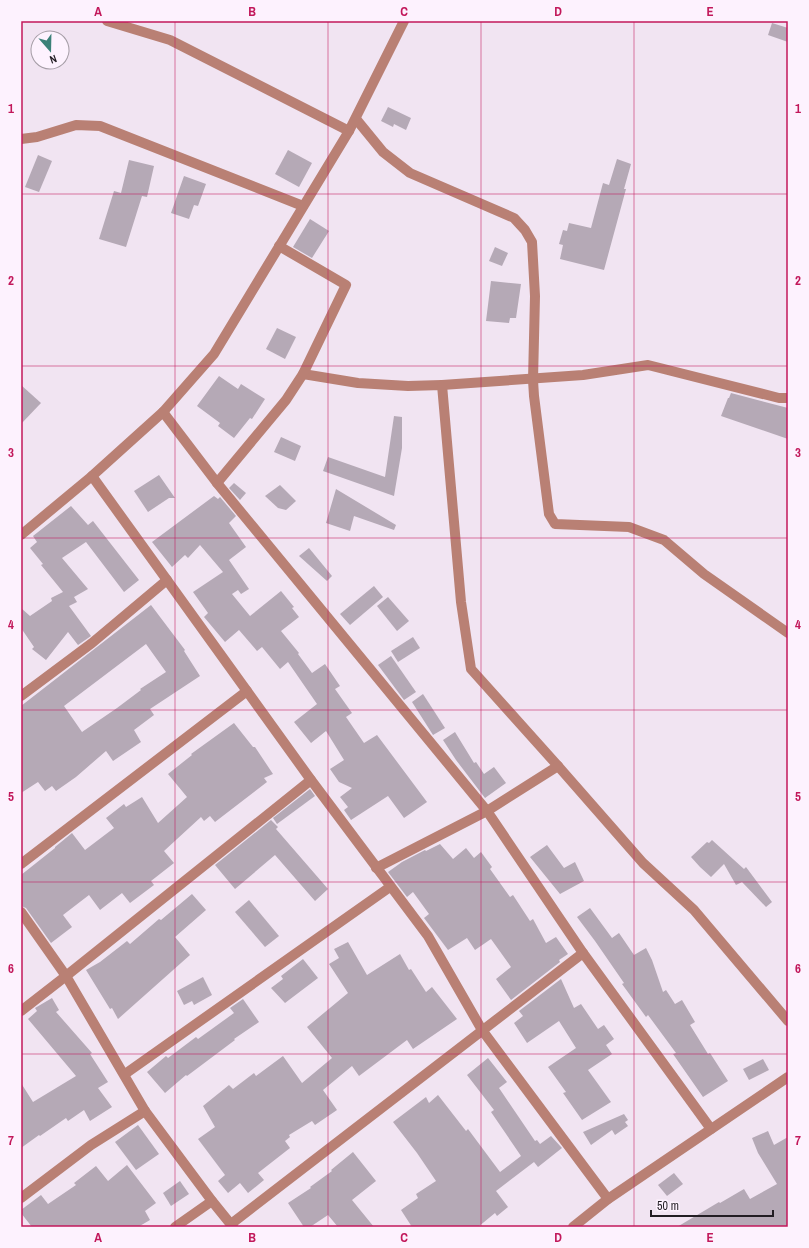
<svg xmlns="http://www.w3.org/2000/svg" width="809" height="1248" viewBox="0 0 809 1248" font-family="'Archivo Narrow',sans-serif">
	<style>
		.building { fill: #b5a9b6; fill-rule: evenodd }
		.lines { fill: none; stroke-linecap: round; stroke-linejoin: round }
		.minor { stroke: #b98074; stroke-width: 10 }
		.grid { fill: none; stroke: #c2185b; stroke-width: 1; stroke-opacity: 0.55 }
		.neatline { fill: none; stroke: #c2185b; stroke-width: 1.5 }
		.grid-label { font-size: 13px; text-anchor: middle; font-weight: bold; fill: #c2185b }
	</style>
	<rect width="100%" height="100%" fill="#f1e4f2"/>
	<g class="building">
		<path d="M772 23 788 28V42L768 35Z"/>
		<path d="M388 107 411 118 406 130 394 124 393 127 381 121Z"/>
		<path d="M288 150 312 163 299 187 275 174Z"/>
		<path d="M38 155 52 161 39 192 25 187Z"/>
		<path d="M617 159 631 164 624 189H626L604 270 560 259 563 245 559 244 563 230 567 231 569 223 591 228 603 183 609 185Z"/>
		<path d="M129 160 154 166 147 197 142 196 126 247 99 239 114 191 121 193Z"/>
		<path d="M184 176 206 184 198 206 194 205 189 219 171 213Z"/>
		<path d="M310 219 329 231 312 258 293 247Z"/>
		<path d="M495 247 508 253 502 266 489 261Z"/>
		<path d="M491 281 521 284 516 318H510L509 323 486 321Z"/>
		<path d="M277 328 296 337 285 359 266 349Z"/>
		<path d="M219 376 238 389 241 384 265 399 252 419 250 418 234 438 218 426 220 423 197 406Z"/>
		<path d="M21 385 41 403 21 424Z"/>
		<path d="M731 393 788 408V439L721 416 728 398H729Z"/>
		<path d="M394 416 402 417V448L394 496 323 471 328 457 385 477Z"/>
		<path d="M281 437 301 446 295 461 274 452Z"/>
		<path d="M159 475 175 498H169L148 512 134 491Z"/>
		<path d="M234 483 246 493 240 500 229 488Z"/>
		<path d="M280 485 296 501 286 510 278 508 265 496Z"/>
		<path d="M336 489 396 525 394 530 354 516 350 531 326 523Z"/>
		<path d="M214 496 218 499 220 497 236 516 229 523 246 547 229 560 249 589 241 594 238 590 232 594 250 616 281 591 294 607 292 608 299 617 281 631 299 653 298 654 312 673 325 664 340 686 335 689 352 713 346 717 364 743 377 735 427 802 404 818 388 796 351 820 344 810 348 807 340 797 352 788 339 782 330 769 344 760 326 731 311 743 294 722 317 704 288 662 280 669 262 647 257 651 239 630 225 642 204 617 208 613 193 592 223 572 200 545 188 558 185 555 172 567 152 542Z"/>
		<path d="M71 506 88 525 93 521 139 580 124 592 86 542 62 558 88 589 74 597 77 602 69 606 91 636 78 645 68 632 46 660 32 649 34 647 21 628V608L30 616 52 601 51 598 63 592 41 565 43 564 30 548 37 542 33 536Z"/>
		<path d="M309 548 332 576 327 581 299 556Z"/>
		<path d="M374 586 383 597 350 625 340 614Z"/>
		<path d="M388 597 409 621 397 631 377 606Z"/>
		<path d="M151 605 185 650 184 651 200 676 150 709 154 715 134 730 141 742 113 761 106 751 76 777 56 791 52 786 45 791 38 782 21 793V706ZM146 644 166 672 140 689 141 690 117 708 82 732 64 706Z"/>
		<path d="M413 637 420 648 398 662 391 651Z"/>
		<path d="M391 656 416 692 404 700 378 665Z"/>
		<path d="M423 694 445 728 433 735 412 702Z"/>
		<path d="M234 723 253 747H255L273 774 264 778 267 782 215 822 210 816 204 821 201 817 164 851 174 863 151 881 154 885 130 903 122 893 100 910 89 895 63 915 72 927 51 943 26 908 21 906V875L55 848V847L72 833 85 850 114 828 106 818 124 804 126 807 142 797 158 823 187 797 168 774 192 755 191 754Z"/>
		<path d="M455 732 474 763 476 762 484 774 494 767 506 783 485 798 456 760 443 740Z"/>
		<path d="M310 789 315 796 277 824 273 818Z"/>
		<path d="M271 820 278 827 276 829 328 889 315 901 275 855 235 889 215 865Z"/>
		<path d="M712 840 744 869 746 867 772 902 766 907 742 882 736 885 724 864 711 877 700 867 691 857 707 842 709 843Z"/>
		<path d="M440 844 453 859 466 848 474 858 481 852 492 867 490 869 510 897 513 895 530 921 533 919 546 943 556 937 568 954 559 960 560 962 511 1000 496 979 511 967 491 939 475 950 467 938 448 950 424 918 429 914 413 892 407 897 388 872 402 862 425 850 426 851Z"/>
		<path d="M547 845 564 868 575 862 584 881 560 894 530 857Z"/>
		<path d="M192 894 206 910 175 937 190 955 118 1019 112 1008 110 1009 86 970 100 962 127 941 130 944 159 919 161 920Z"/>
		<path d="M249 900 279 936 265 947 235 912Z"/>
		<path d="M590 908 612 938 619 933 634 955 646 948 652 960 663 992 666 990 675 1004 682 1000 695 1022 690 1025 708 1054 710 1053 728 1081 703 1097 673 1054 676 1053 648 1015 646 1017 622 984 624 983 595 941 577 917Z"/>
		<path d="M348 942 367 975 400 954 409 970 411 969 426 992 432 987 457 1019 413 1049 407 1040 359 1076 352 1066 323 1090 337 1110 315 1125 312 1121 289 1135 290 1137 285 1141 290 1148 258 1173 264 1180 248 1193 240 1183 228 1193 218 1181 225 1175 198 1139 215 1127 203 1106 229 1085 233 1089 254 1073 256 1076 283 1056 302 1083 332 1058 307 1027 348 993 329 964 339 958 334 949Z"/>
		<path d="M303 959 318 978 285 1003 271 988 283 979 281 976Z"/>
		<path d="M203 977 212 995 194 1005 192 1001 184 1005 177 991Z"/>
		<path d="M561 979 574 1008 581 1004 598 1029 604 1025 614 1039 606 1045 612 1054 588 1070 611 1102 582 1120 563 1093 566 1092 548 1067 576 1048 559 1021 527 1043 514 1023 523 1016 519 1011Z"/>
		<path d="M52 998 59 1010 56 1012 92 1053 90 1054 108 1082 98 1088 112 1107 90 1121 84 1110 68 1121 66 1118 40 1136 39 1135 21 1148V1083L33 1102 76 1076 28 1019 37 1011 35 1008Z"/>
		<path d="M243 999 259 1022 234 1039 235 1040 187 1076 186 1075 165 1093 147 1072 166 1056 168 1058 196 1037 198 1039 234 1013 230 1008Z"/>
		<path d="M488 1058 507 1082 499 1088 535 1141 537 1140 540 1144 551 1136 562 1148 538 1167 534 1162 496 1191 508 1207 497 1216 495 1213 478 1227H412L401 1210 418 1198 416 1194 436 1181 417 1153 393 1122 426 1097 429 1103 438 1095 466 1131 468 1129 500 1172 521 1156 491 1112 494 1110 467 1075Z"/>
		<path d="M763 1059 769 1070 749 1080 743 1069Z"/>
		<path d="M624 1114 628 1120 625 1122 628 1126 615 1135 612 1130 591 1145 583 1132Z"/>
		<path d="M138 1125 159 1154 136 1170 115 1142Z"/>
		<path d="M768 1131 774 1145 788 1137V1227H677L719 1202 720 1203 744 1189 750 1199 777 1184 758 1153 752 1138Z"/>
		<path d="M353 1152 376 1181 352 1200 374 1227H338L328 1215 310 1227H304L288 1203 311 1188 310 1187 332 1171 331 1170Z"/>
		<path d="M127 1165 156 1203 145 1211 150 1220 138 1227H32L21 1213V1210L41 1195 48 1204 76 1185 74 1183 96 1166 108 1181Z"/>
		<path d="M674 1173 683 1184 667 1196 658 1185Z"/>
		<path d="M180 1181 189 1194 171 1206 163 1193Z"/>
	</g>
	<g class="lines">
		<g class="minor">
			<path d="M107 21 170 40 349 131"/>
			<path d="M356 119 383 152 410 173 514 218 525 230 532 242 535 296 533 380 534 396 549 514 555 524 629 527 664 540 704 574 788 633"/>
			<path d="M21 139 37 137 76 125 100 126 303 206"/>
			<path d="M303 374 358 383 408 386 442 385 461 602 471 669 558 766 643 863 694 910 788 1021"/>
			<path d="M442 385 583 375 648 365 779 398H788"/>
			<path d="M163 412 217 483 487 811 583 953 711 1129"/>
			<path d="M92 476 163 412 214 354 349 131 404 21"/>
			<path d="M217 483 286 400 303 374 346 285 279 246"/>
			<path d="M21 535 92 476 311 780 428 936 482 1030 608 1199"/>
			<path d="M21 696 92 643 167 580"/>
			<path d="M21 864 247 691"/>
			<path d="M376 868 487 811 558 766"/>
			<path d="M21 912 66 976 311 780"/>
			<path d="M21 1011 66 976 145 1111 212 1201 233 1227"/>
			<path d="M125 1074 390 887"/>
			<path d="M21 1198 91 1145 145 1111"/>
			<path d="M231 1224 583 953"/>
			<path d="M175 1227 212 1201"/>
			<path d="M573 1227 608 1199 788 1077"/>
		</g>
	</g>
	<path class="grid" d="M175 21V1227M328 21V1227M481 21V1227M634 21V1227M21 194H788M21 366H788M21 538H788M21 710H788M21 882H788M21 1054H788"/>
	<rect width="809" height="1248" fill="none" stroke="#fdf2fe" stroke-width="44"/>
	<g transform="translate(50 50) rotate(160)"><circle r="19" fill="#fdf2fe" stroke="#a59da6"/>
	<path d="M0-3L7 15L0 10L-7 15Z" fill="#3b8178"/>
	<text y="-6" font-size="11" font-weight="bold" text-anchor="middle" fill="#221d23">N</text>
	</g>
	<path d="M651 1210v6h122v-6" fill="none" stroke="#221d23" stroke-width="2"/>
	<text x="657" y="1210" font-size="12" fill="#221d23" stroke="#fdf2fe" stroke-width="3" paint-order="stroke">50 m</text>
	<rect x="22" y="22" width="765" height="1204" class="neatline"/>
	<g class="grid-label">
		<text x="98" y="16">A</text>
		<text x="252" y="16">B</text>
		<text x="404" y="16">C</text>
		<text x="558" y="16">D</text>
		<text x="710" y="16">E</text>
		<text x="11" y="113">1</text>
		<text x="798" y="113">1</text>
		<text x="11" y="285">2</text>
		<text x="798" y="285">2</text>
		<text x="11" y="457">3</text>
		<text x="798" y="457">3</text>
		<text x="11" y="629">4</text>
		<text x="798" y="629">4</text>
		<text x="11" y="801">5</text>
		<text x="798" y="801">5</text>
		<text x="11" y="973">6</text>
		<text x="798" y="973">6</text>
		<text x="11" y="1145">7</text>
		<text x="798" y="1145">7</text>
		<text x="98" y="1242">A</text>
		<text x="252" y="1242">B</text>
		<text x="404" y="1242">C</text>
		<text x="558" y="1242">D</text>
		<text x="710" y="1242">E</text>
	</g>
</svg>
